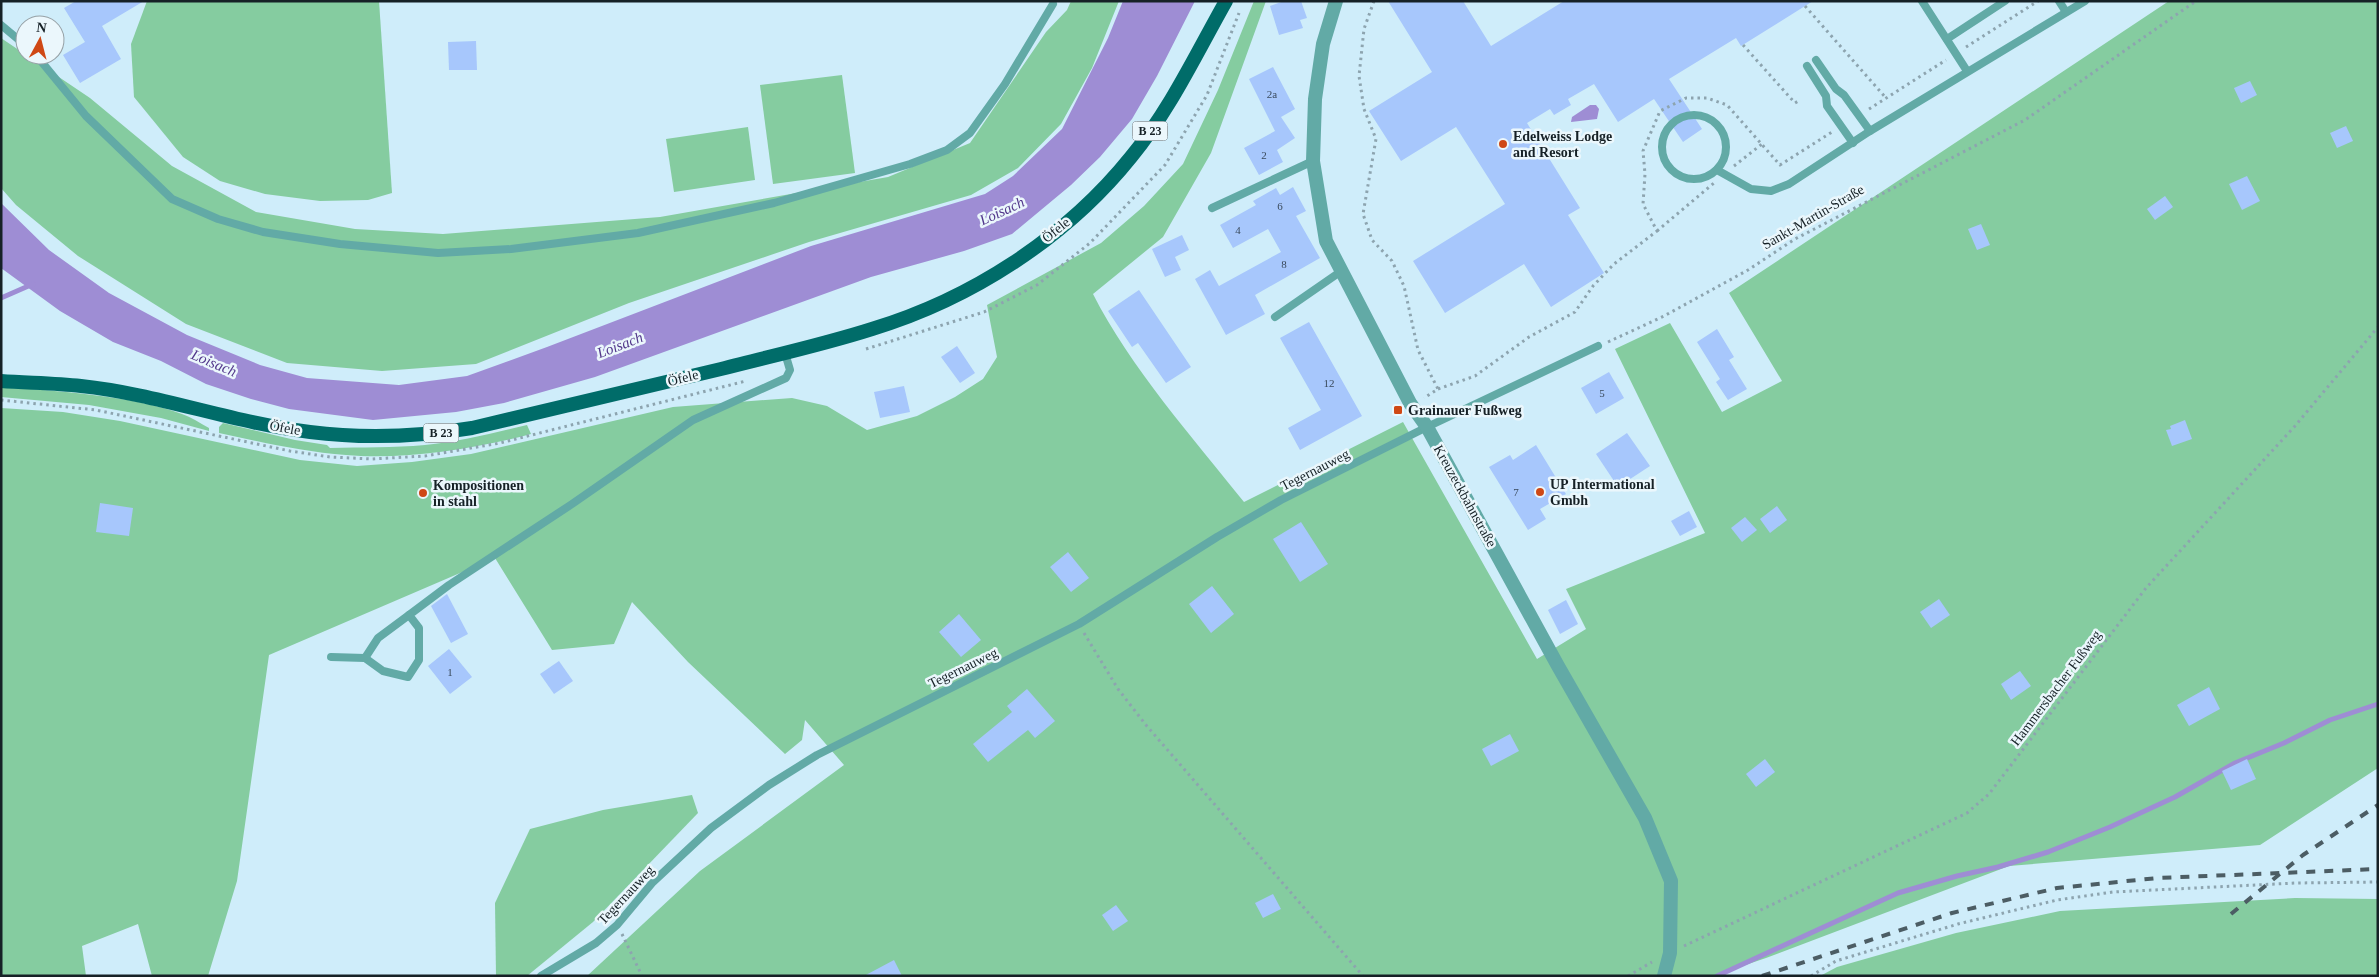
<svg xmlns="http://www.w3.org/2000/svg" width="2379" height="977" viewBox="0 0 2379 977" font-family="'Times New Roman',serif">
	<style>
		.green { fill: #85cca0 }
		.water { fill: #9e8dd4 }
		.lines { fill: none; stroke-linecap: round; stroke-linejoin: round }
		.stream { stroke: #9e8dd4; stroke-width: 5 }
		.building { fill: #a7c7fc }
		.path { stroke: #8da4af; stroke-width: 3; stroke-dasharray: 2.5 4; stroke-linecap: butt }
		.service { stroke: #62aaa6; stroke-width: 8 }
		.tertiary { stroke: #62aaa6; stroke-width: 14 }
		.primary { stroke: #006c69; stroke-width: 14 }
		.rail { stroke: #4c5d64; stroke-width: 4; stroke-dasharray: 9 9; stroke-linecap: butt }
		.poi-dot { fill: #cf4815; stroke: #ebf7fc; stroke-width: 2 }
		.labels { text-anchor: middle; dominant-baseline: central; stroke-width: 5; stroke-linejoin: round; paint-order: stroke }
		.number-label { font-size: 11px; fill: #3a4a5c }
		.shield { fill: #ebf7fc; stroke: #566166; stroke-width: 1 }
		.shield-label { font-size: 12px; font-weight: bold; fill: #162126 }
		.poi-label { font-size: 14px; font-weight: bold; fill: #162126; stroke: #ebf7fc; text-anchor: start }
		.street-label { font-size: 14px; fill: #162126; stroke: #ebf7fc }
		.water-label { font-size: 15px; font-style: italic; fill: #52378b; stroke: #ebf7fc }
	</style>
	<rect width="100%" height="100%" fill="#cfedfa"/>
	<g class="green">
		<path d="M147 1H379L392 193 368 200 320 201 265 194 220 181 183 157 134 97 131 44Z"/>
		<path d="M1071 1H1119L1092 68 1061 124 1018 168 971 195 809 242 629 303 476 364 382 371 287 363 186 324 78 256 16 205 1 188V38L90 98 172 166 256 212 355 229 443 234 660 217 888 177 970 143 1046 32 1067 10Z"/>
		<path d="M1254 1H1266L1211 153 1163 237 1093 294C1130 367 1193 438 1244 502L1403 422 1537 659 1586 629 1566 589 1705 533 1615 349 1670 323 1722 412 1782 381 1729 293 2169 1H2378V768L2260 845 2009 866 1766 958 1713 976H587L700 871 844 765 805 720 802 740 785 754 688 662 632 602 614 644 552 650 495 558 269 655 237 881 208 976H152L138 924 82 946 86 976H1V408L63 412 120 421 300 460 357 466 412 462 471 454 673 407 792 398 827 406 867 430 917 416 955 397 983 379 997 357 987 305 1101 243 1144 206 1183 164 1218 90Z"/>
		<path d="M842 75 855 173 773 184 760 85Z"/>
		<path d="M748 127 755 180 674 192 666 139Z"/>
		<path d="M1 387C57 391 129 395 182 414 191 417 200 423 209 428V431L161 418 89 405 1 397Z"/>
		<path d="M223 423 295 440 327 445 330 448C362 447 393 448 425 445 460 442 493 433 527 425L531 434C475 449 404 460 346 455 303 452 261 442 219 433V427Z"/>
		<path d="M692 795 698 813 593 922 527 976H496L495 903 530 829 603 810Z"/>
		<path d="M2295 898 2378 899V976H1820L1837 967 1956 933 2060 911Z"/>
	</g>
	<g class="water">
		<path d="M1123 1H1195L1157 76 1132 119 1100 157 1071 185 1012 234 964 251 871 277 595 377 504 403 456 412 373 420 289 409 251 399 206 384 161 361 113 342 60 311 1 268V203L49 250 109 293 187 335 260 365 307 378 399 385 467 376 547 347 811 246 985 194 1013 176 1062 129 1108 38Z"/>
		<path d="M1590 105H1596L1599 109 1597 119 1571 122 1572 117Z"/>
	</g>
	<g class="lines">
		<g class="stream">
			<path d="M1 298 33 284"/>
			<path d="M1717 976 1898 893 1957 876 1998 867 2048 852 2110 827 2175 797 2235 763 2284 743 2330 720 2378 704"/>
		</g>
	</g>
	<g class="building">
		<path d="M76 1H144L102 26 121 59 80 83 63 55 85 42 64 8Z"/>
		<path d="M1284 1H1301L1307 18 1300 20 1303 28 1279 35 1270 6Z"/>
		<path d="M1388 1H1463L1491 46 1564 1H1813L1741 46 1736 38 1669 79 1702 129 1683 142 1654 99 1618 122 1594 84 1568 99 1571 105 1554 115 1550 109 1527 123 1580 208 1568 215 1604 273 1551 307 1524 264 1445 313 1413 261 1505 204 1456 127 1401 161 1369 111 1432 72Z"/>
		<path d="M476 41 477 70H449L448 42Z"/>
		<path d="M1273 67 1295 109 1281 117 1295 138 1277 150 1283 162 1259 175 1244 148 1275 131 1249 79Z"/>
		<path d="M2250 81 2257 95 2241 103 2234 88Z"/>
		<path d="M2346 126 2353 141 2337 148 2330 133Z"/>
		<path d="M2247 176 2260 201 2242 210 2229 184Z"/>
		<path d="M1293 187 1306 211 1296 216 1320 258 1255 295 1265 314 1226 335 1195 279 1210 270 1219 286 1281 252 1268 229 1233 248 1220 225 1256 205 1253 201 1276 188 1280 195Z"/>
		<path d="M2165 196 2173 207 2155 220 2147 209Z"/>
		<path d="M1981 224 1990 245 1977 250 1968 229Z"/>
		<path d="M1182 235 1189 250 1175 257 1181 270 1165 277 1152 249Z"/>
		<path d="M1139 290 1191 367 1166 383 1138 343 1132 347 1108 311Z"/>
		<path d="M1309 322 1362 416 1300 450 1288 428 1321 410 1280 338Z"/>
		<path d="M1717 329 1734 357 1729 360 1747 389 1728 400 1716 382 1720 379 1697 342Z"/>
		<path d="M957 346 975 373 960 383 941 357Z"/>
		<path d="M1609 372 1624 398 1596 414 1581 388Z"/>
		<path d="M904 386 910 412 880 418 874 392Z"/>
		<path d="M2185 420 2192 439 2172 446 2166 430 2171 429 2170 426Z"/>
		<path d="M1627 433 1650 466 1618 487 1596 454Z"/>
		<path d="M1536 445 1566 494 1540 509 1546 519 1528 530 1489 467 1510 455 1513 460Z"/>
		<path d="M100 503 133 508 129 536 96 532Z"/>
		<path d="M1777 506 1787 520 1770 533 1760 519Z"/>
		<path d="M1689 511 1697 527 1680 536 1671 521Z"/>
		<path d="M1745 517 1757 530 1742 542 1731 528Z"/>
		<path d="M1301 522 1328 564 1300 582 1273 539Z"/>
		<path d="M1068 552 1089 578 1071 592 1050 567Z"/>
		<path d="M1212 586 1234 614 1211 633 1189 604Z"/>
		<path d="M447 594 468 634 451 643 431 606Z"/>
		<path d="M1939 599 1950 615 1931 628 1920 612Z"/>
		<path d="M1566 600 1578 624 1560 634 1548 610Z"/>
		<path d="M959 614 981 640 961 657 939 632Z"/>
		<path d="M449 649 472 677 450 694 428 666Z"/>
		<path d="M559 661 573 681 554 694 540 674Z"/>
		<path d="M2020 671 2031 686 2011 700 2001 684Z"/>
		<path d="M2209 687 2220 709 2189 726 2177 705Z"/>
		<path d="M1027 689 1055 721 1035 738 1028 730 988 762 973 744 1012 712 1007 706Z"/>
		<path d="M1510 734 1519 751 1491 766 1482 749Z"/>
		<path d="M1765 759 1775 772 1756 787 1746 774Z"/>
		<path d="M2247 759 2256 779 2231 790 2222 771Z"/>
		<path d="M1273 894 1281 909 1263 918 1255 903Z"/>
		<path d="M1116 905 1128 921 1113 931 1102 915Z"/>
		<path d="M894 960 902 976H864Z"/>
	</g>
	<g class="lines">
		<g class="path">
			<path d="M1374 1 1364 29 1359 76 1364 109 1376 139 1363 214 1372 240 1392 261 1404 286 1418 350 1438 389 1424 398"/>
			<path d="M1805 6 1886 98"/>
			<path d="M1743 45 1795 103 1800 100"/>
			<path d="M1966 47 2038 1"/>
			<path d="M1869 109 1946 60"/>
			<path d="M1734 166 1762 144"/>
			<path d="M1657 231 1714 183"/>
			<path d="M1608 342 1664 316 1748 270 1795 239 2025 120 2196 1"/>
			<path d="M866 349 984 312 1037 285 1090 243 1165 165 1207 95 1239 13"/>
			<path d="M1438 389 1475 376 1529 337 1575 312 1593 286 1614 264 1657 231 1643 204 1645 174 1643 151 1660 111 1686 98H1707L1727 105 1780 165 1832 132"/>
			<path d="M1 400 96 410 290 451 330 457 372 459 425 456 500 443 746 381"/>
			<path d="M1084 633 1118 689 1146 725 1363 976"/>
			<path d="M622 934 642 976"/>
			<path d="M1684 946 1967 813 1989 794 2146 588 2295 426 2378 327"/>
			<path d="M1628 976 1652 962"/>
			<path d="M1811 976 1836 961 1958 924 2057 900 2113 892 2296 883 2378 882"/>
		</g>
		<g class="service">
			<path d="M1922 1 1967 71"/>
			<path d="M2059 1 2066 12"/>
			<path d="M1 25 25 45"/>
			<path d="M1947 39 2005 1"/>
			<path d="M36 55 86 116 172 199 218 219 263 232 340 244 438 253 511 249 638 233 774 203 910 164 947 150 970 133 1005 84 1053 4"/>
			<path d="M1816 60 1836 89 1844 95 1870 131"/>
			<path d="M1807 66 1826 96 1827 106 1853 143"/>
			<circle cx="1694" cy="147" r="32"/>
			<path d="M1717 170 1751 189 1771 191 1789 184 1870 131 2085 1"/>
			<path d="M1212 208 1313 161"/>
			<path d="M1275 317 1340 272"/>
			<path d="M331 657 365 658 383 671 408 677 419 660V628L409 615 449 585 572 504 693 420 786 378 790 370 785 353"/>
			<path d="M365 658 378 638 409 615"/>
			<path d="M541 976 596 943 617 925 653 882 711 828 769 785 817 755 1079 624 1217 537 1281 500 1427 427 1598 346"/>
		</g>
		<path class="tertiary" d="M1336 1 1323 44 1315 99 1313 161 1326 241 1410 403 1427 427 1558 666 1645 818 1671 881 1670 953 1664 976"/>
		<path class="primary" d="M1 381C28 383 54 383 81 386 158 394 233 423 310 432 365 439 417 437 472 428 555 409 638 389 721 369 771 356 822 345 872 329 971 299 1066 238 1131 157 1170 110 1196 54 1226 1"/>
		<g class="rail">
			<path d="M2231 914 2303 855 2378 805"/>
			<path d="M1762 976 1952 913 2057 888 2158 878 2378 869"/>
		</g>
	</g>
	<g class="poi-dot">
		<circle cx="1503" cy="144" r="5"/>
		<rect x="1393" y="405" width="10" height="10" rx="2.5"/>
		<circle cx="1540" cy="492" r="5"/>
		<circle cx="423" cy="493" r="5"/>
	</g>
	<g class="labels">
		<g class="number-label">
			<text x="1272" y="94">2a</text>
			<text x="1264" y="155">2</text>
			<text x="1280" y="206">6</text>
			<text x="1238" y="230">4</text>
			<text x="1284" y="264">8</text>
			<text x="1329" y="383">12</text>
			<text x="1602" y="393">5</text>
			<text x="1516" y="492">7</text>
			<text x="450" y="672">1</text>
		</g>
		<g class="shield">
			<rect x="1132.5" y="121.5" width="35" height="19" rx="4"/>
			<rect x="423.5" y="423.5" width="35" height="19" rx="4"/>
		</g>
		<g class="shield-label">
			<text x="1150" y="131">B 23</text>
			<text x="441" y="433">B 23</text>
		</g>
		<g class="poi-label">
			<text x="1513" y="136">Edelweiss Lodge<tspan x="1513" dy="16">and Resort</tspan></text>
			<text x="1408" y="410">Grainauer Fußweg</text>
			<text x="1550" y="484">UP Intermational<tspan x="1550" dy="16">Gmbh</tspan></text>
			<text x="433" y="485">Kompositionen<tspan x="433" dy="16">in stahl</tspan></text>
		</g>
		<g class="street-label">
			<text transform="translate(1813 217) rotate(-30)">Sankt-Martin-Straße</text>
			<text transform="translate(1056 230) rotate(-39)">Öfele</text>
			<text transform="translate(683 378) rotate(-14)">Öfele</text>
			<text transform="translate(285 428) rotate(10)">Öfele</text>
			<text transform="translate(1315 470) rotate(-27)">Tegernauweg</text>
			<text transform="translate(1465 496) rotate(61)">Kreuzeckbahnstraße</text>
			<text transform="translate(963 668) rotate(-26)">Tegernauweg</text>
			<text transform="translate(2056 688) rotate(-53)">Hammersbacher Fußweg</text>
			<text transform="translate(626 895) rotate(-47)">Tegernauweg</text>
		</g>
		<g class="water-label">
			<text transform="translate(1002 211) rotate(-25)">Loisach</text>
			<text transform="translate(620 345) rotate(-21)">Loisach</text>
			<text transform="translate(214 363) rotate(23)">Loisach</text>
		</g>
	</g>
	<rect width="2379" height="977" fill="none" stroke="#162126" stroke-width="5"/>
	<g transform="translate(40 40) rotate(7)"><circle r="24" fill="#ebf7fc" stroke="#96a1a6"/>
	<path d="M0-4L9 19L0 12L-9 19Z" fill="#cf4815"/>
	<text y="-8" font-size="14" font-weight="bold" text-anchor="middle" fill="#162126">N</text>
	</g>
</svg>
